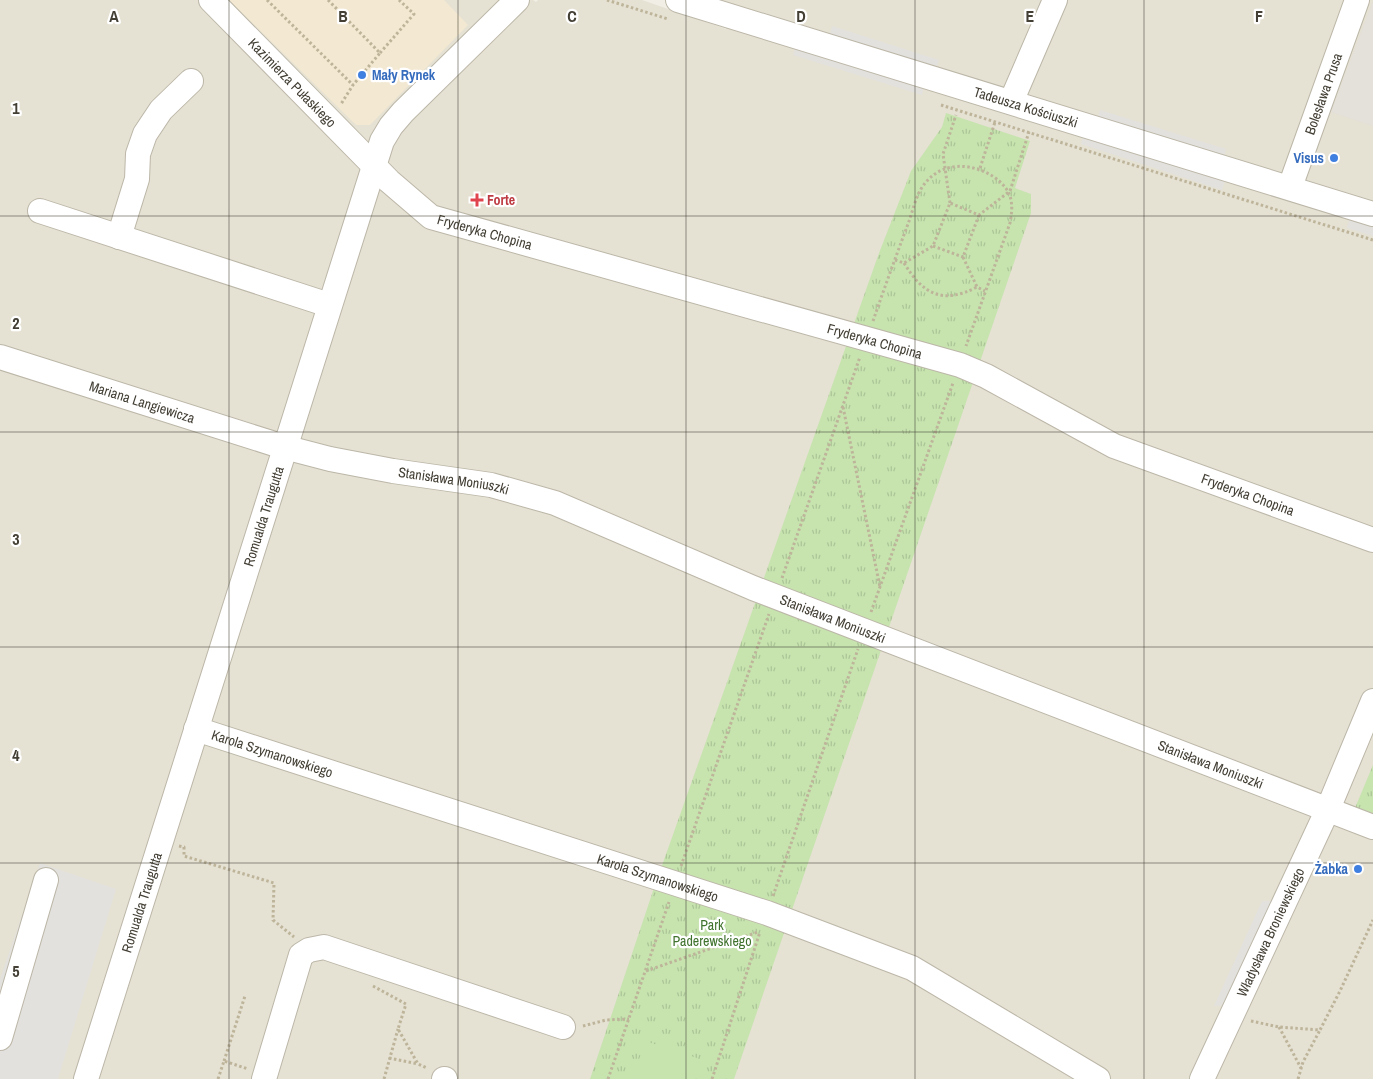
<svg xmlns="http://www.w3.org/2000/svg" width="1373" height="1079" viewBox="0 0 1373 1079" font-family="'Archivo Narrow',sans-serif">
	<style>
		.residential { fill: #e5e1d3 }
		.commercial { fill: #f3e8d1 }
		.industrial { fill: #e4e0da }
		.grass { fill: url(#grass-tufts) }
		.pitch { fill: #c7e4af }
		.parking { fill: #e2e1dd }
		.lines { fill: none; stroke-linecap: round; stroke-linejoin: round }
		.minor-casing { stroke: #bcb7a8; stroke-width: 26 }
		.path { stroke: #bdb49a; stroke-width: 3; stroke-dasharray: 2.5 2.5; stroke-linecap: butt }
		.minor { stroke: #fff; stroke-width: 24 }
		.grid { fill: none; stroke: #433f35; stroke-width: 1; stroke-opacity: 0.55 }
		.shop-dot { fill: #3f7fe0; stroke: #fff; stroke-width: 2 }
		.health-dot { fill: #e0444e; stroke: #fff; stroke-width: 2 }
		.labels { text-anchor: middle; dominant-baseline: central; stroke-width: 4.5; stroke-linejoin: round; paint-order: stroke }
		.shop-label { font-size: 14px; font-weight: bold; fill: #366cbe; stroke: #fff; text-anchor: end }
		.street-label { font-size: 14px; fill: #433f35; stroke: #fff }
		.health-label { font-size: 14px; font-weight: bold; fill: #be3a42; stroke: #fff; text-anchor: start }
		.park-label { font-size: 14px; fill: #3f722c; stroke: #fff }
		.grid-label { font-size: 16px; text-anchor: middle; font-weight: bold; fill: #433f35; stroke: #fff; stroke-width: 4.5; stroke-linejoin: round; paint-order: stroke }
	</style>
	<defs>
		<pattern id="grass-tufts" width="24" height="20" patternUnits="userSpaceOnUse" patternTransform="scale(1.25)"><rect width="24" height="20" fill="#c7e4af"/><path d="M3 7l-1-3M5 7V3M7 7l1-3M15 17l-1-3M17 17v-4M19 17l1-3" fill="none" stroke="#acc597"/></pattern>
	</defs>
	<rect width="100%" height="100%" fill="#f1efe5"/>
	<path class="residential" d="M0 0H533L536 2 538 0H642L726 29 733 9 706 0H1373V1079H0Z"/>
	<path class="commercial" d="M229 0H444L468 25 370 125H356Z"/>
	<path class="industrial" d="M1373 1V126L1331 112Z"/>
	<g class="grass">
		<path d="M946 113 1030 141 1015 188 1031 194V213L734 1079H590L653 891 879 253 911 171 942 127Z"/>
		<path d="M1373 765V816L1355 808Z"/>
	</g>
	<path class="pitch" d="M645 1041 697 1058 690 1079H633Z"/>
	<g class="parking">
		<path d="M832 26 939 60 935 71 829 38Z"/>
		<path d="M797 43 925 83 922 95 793 55Z"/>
		<path d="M1100 110 1226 149 1223 161 1097 122Z"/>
		<path d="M1084 133 1226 178 1222 190 1081 144Z"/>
		<path d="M1350 217 1373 224V236L1347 228Z"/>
		<path d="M40 863 116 889 58 1079H0V979Z"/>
		<path d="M1262 901H1277L1229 1005 1214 1006Z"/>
	</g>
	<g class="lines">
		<defs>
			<g id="minor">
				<path id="s1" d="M211 0 389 181 431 217 960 365 986 376 1114 446 1373 540"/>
				<path id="s2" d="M678 0 1373 214"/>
				<path d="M1011 102 1055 0"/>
				<path id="s3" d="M1290 187 1357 0"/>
				<path d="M40 211 329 305"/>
				<path d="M119 237 137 179 138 154 145 134 161 110 191 81"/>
				<path id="s4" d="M0 357 284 447 330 459 393 471 491 485 555 503 753 588 1373 827"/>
				<path id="s5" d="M196 729 767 913 912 968 1098 1079"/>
				<path d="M0 1038 46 880"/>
				<path id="s6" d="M86 1079 382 141 391 126 403 112 517 0"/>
				<path d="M264 1079 301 955 309 950 324 947 563 1027"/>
				<path d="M444 1079H445"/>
				<path id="s7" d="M1202 1079 1328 809 1373 701"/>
			</g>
		</defs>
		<use href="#minor" class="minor-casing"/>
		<g class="path">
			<path d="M267 0 353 85"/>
			<path d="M328 0 380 53 353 85 341 104"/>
			<path d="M607 0 668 19"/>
			<path d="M380 53 414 14 399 0"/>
			<path d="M941 105 1373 240"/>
			<path d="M980 168 995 122"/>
			<path d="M950 203 943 154 956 115"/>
			<path d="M979 215 963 257 977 287 985 291"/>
			<path d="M933 246 963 257"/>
			<path d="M895 260 904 263 933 246 950 203 979 215 1010 191 1029 132"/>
			<path d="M904 263C923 294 942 305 977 287"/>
			<path d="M873 321C884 289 896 256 908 224 913 211 916 193 926 182 944 161 972 163 994 177 1012 190 1014 202 1010 223L966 346"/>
			<path d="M843 407 880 587"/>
			<path d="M782 578 860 357"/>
			<path d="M871 612 953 383"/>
			<path d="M179 846 184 847V856L274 883 273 920 294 937"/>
			<path d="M681 866 769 614"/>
			<path d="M773 896 858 649"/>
			<path d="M646 971 758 932"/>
			<path d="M373 986 406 1004 398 1029 418 1064 427 1068"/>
			<path d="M1251 1021 1279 1027 1320 1030 1340 991 1373 920"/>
			<path d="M583 1026 606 1020 629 1019"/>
			<path d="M1279 1027 1301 1068"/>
			<path d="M389 1058 418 1064"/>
			<path d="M224 1061 245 996"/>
			<path d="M218 1079 224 1061 248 1069"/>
			<path d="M384 1079 398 1029"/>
			<path d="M608 1079 669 902"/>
			<path d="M712 1079 760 932"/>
			<path d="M1298 1079 1303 1062 1320 1030"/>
		</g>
		<use href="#minor" class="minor"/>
	</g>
	<path class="grid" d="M229 0V1079M458 0V1079M686 0V1079M915 0V1079M1144 0V1079M0 216H1373M0 432H1373M0 647H1373M0 863H1373"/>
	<g class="shop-dot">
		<circle cx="362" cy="75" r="5"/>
		<circle cx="1334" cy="158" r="5"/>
		<circle cx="1358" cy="869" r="5"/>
	</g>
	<path class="health-dot" d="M474.5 192.5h5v5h5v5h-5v5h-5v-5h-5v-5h5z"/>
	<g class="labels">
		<g class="shop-label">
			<text x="372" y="75" text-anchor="start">Mały Rynek</text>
			<text x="1324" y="158">Visus</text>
			<text x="1348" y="869">Żabka</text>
		</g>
		<g class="street-label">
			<text stroke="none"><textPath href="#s1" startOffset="116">Kazimierza Pułaskiego</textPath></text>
			<text stroke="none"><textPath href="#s3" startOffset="99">Bolesława Prusa</textPath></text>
			<text stroke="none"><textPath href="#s2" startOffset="364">Tadeusza Kościuszki</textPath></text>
			<text stroke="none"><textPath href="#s1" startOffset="365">Fryderyka Chopina</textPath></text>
			<text stroke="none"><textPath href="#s1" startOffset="770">Fryderyka Chopina</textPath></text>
			<text stroke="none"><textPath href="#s4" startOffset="149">Mariana Langiewicza</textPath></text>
			<text stroke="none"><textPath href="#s4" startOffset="471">Stanisława Moniuszki</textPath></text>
			<text stroke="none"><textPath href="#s1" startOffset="1175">Fryderyka Chopina</textPath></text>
			<text stroke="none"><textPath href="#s6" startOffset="590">Romualda Traugutta</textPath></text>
			<text stroke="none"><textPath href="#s4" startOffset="876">Stanisława Moniuszki</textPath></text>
			<text stroke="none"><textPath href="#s5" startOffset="80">Karola Szymanowskiego</textPath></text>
			<text stroke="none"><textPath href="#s4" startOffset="1281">Stanisława Moniuszki</textPath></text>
			<text stroke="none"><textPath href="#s5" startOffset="485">Karola Szymanowskiego</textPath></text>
			<text stroke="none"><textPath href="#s6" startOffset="185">Romualda Traugutta</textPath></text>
			<text stroke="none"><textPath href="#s7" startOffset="162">Władysława Broniewskiego</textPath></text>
		</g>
		<g class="health-label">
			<text x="487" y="200">Forte</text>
		</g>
		<g class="park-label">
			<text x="712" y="925">Park<tspan x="712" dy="16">Paderewskiego</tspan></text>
		</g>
	</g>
	<g class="grid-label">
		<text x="114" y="22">A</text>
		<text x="343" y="22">B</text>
		<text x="572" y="22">C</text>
		<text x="801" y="22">D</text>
		<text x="1030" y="22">E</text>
		<text x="1259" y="22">F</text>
		<text x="16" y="114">1</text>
		<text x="16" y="329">2</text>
		<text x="16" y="545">3</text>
		<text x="16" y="761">4</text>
		<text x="16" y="977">5</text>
	</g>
</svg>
